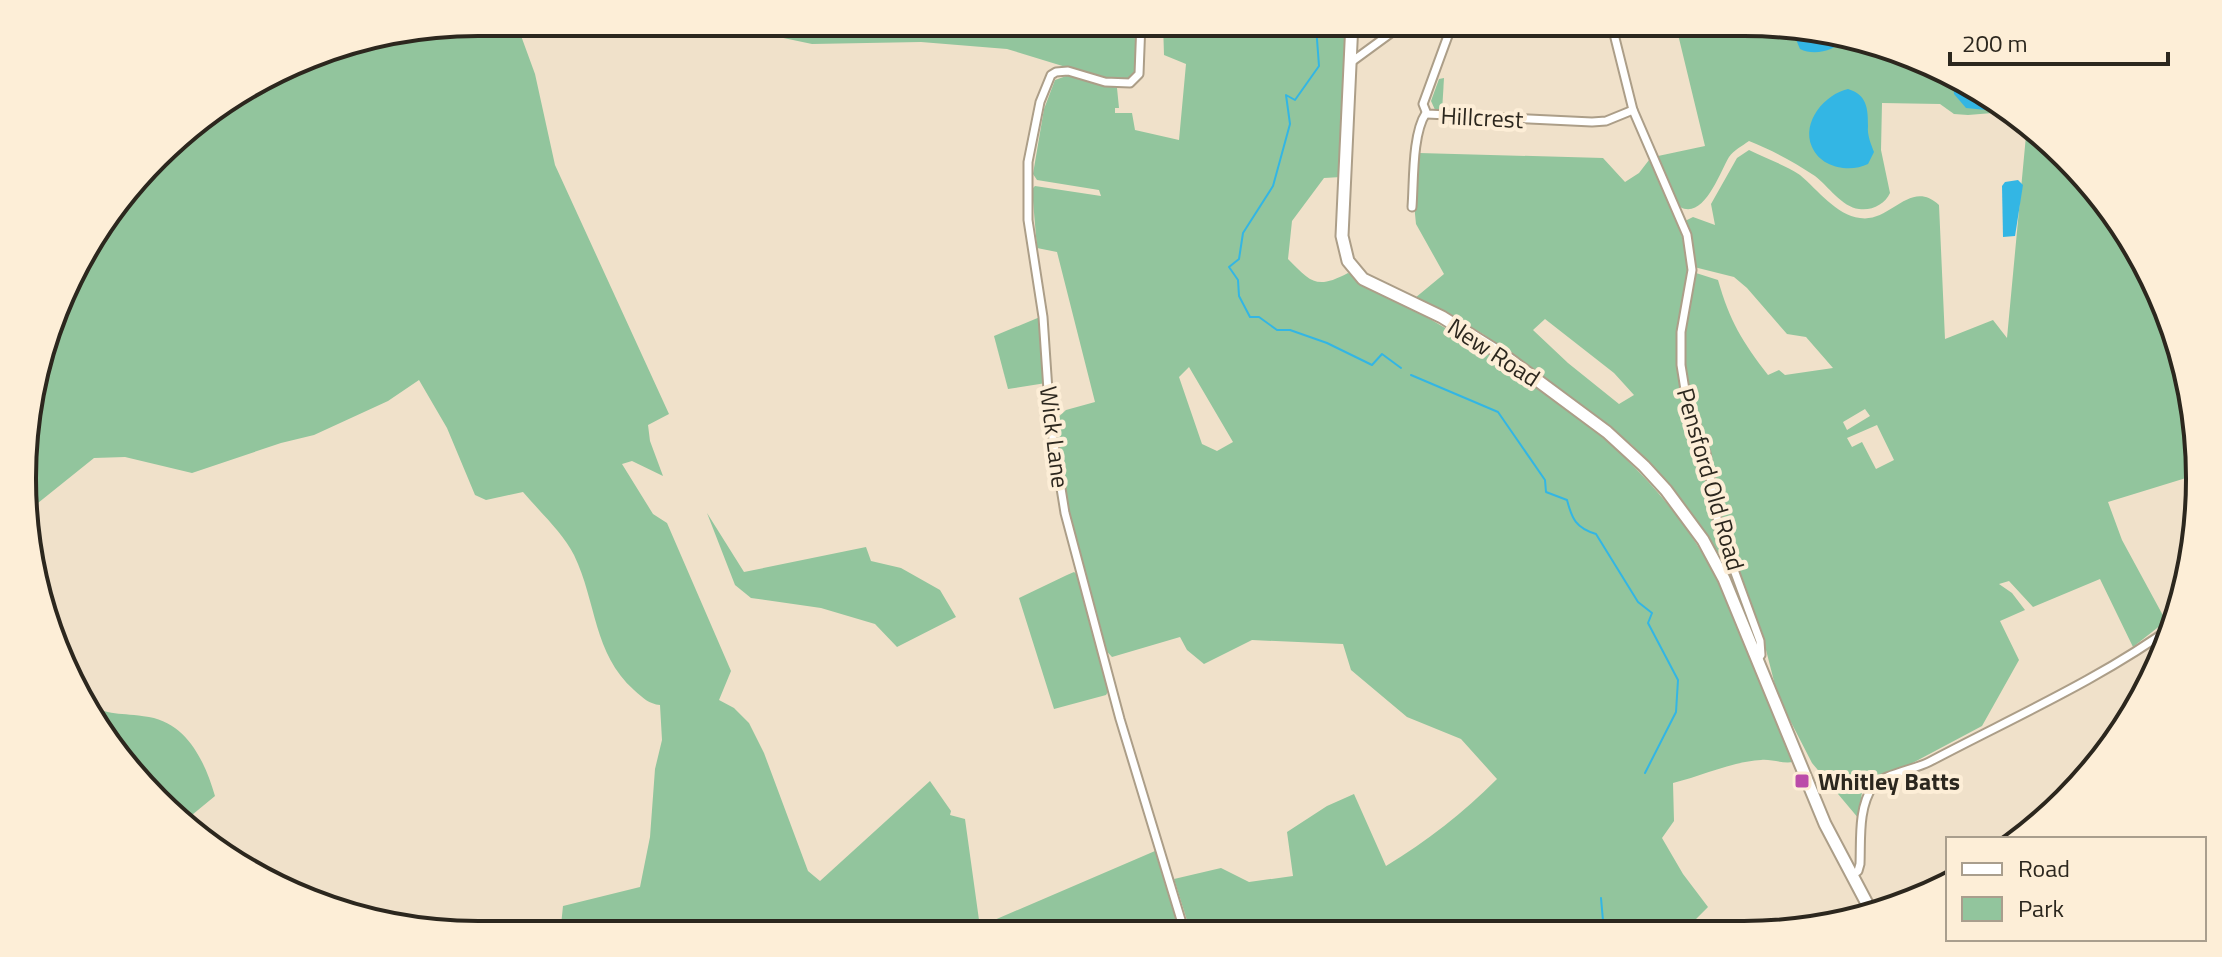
<svg xmlns="http://www.w3.org/2000/svg" width="2222" height="957" viewBox="0 0 2222 957" font-family="'Titillium Web',sans-serif">
	<style>
		.green { fill: #92c59d; fill-rule: evenodd }
		.water { fill: #33b6e4 }
		.lines { fill: none; stroke-linecap: round; stroke-linejoin: round }
		.stream { stroke: #33b6e4; stroke-width: 2 }
		.minor-casing { stroke: #ac9e88; stroke-width: 11 }
		.trunk-casing { stroke: #ac9e88; stroke-width: 15 }
		.minor { stroke: #fff; stroke-width: 7 }
		.trunk { stroke: #fff; stroke-width: 11 }
		.poi-dot { fill: #bb4ca9; stroke: #fdeed7; stroke-width: 3 }
		.labels { text-anchor: middle; dominant-baseline: central; stroke-width: 8; stroke-linejoin: round; paint-order: stroke }
		.street-label { font-size: 24px; fill: #2c271e; stroke: #fdeed7 }
		.poi-label { font-size: 24px; font-weight: bold; fill: #2c271e; stroke: #fdeed7; text-anchor: start }
		.rim { fill: none; stroke: #2c271e; stroke-width: 4 }
	</style>
	<rect width="100%" height="100%" fill="#f0e1ca"/>
	<g class="green">
		<path d="M479 22H516L535 74 555 165 669 414 648 425 650 441 663 476 632 461 622 464 653 514 667 523 731 671 719 700 734 708 749 723 764 753 808 871 820 881 930 781 951 811 950 815 965 819 979 920 992 921 1155 851 1180 933 560 935 563 906 640 887 650 837 655 769 662 740 660 705C649 704 643 698 634 690 593 653 597 603 574 555 563 533 539 511 523 492L486 500 475 495 447 428 419 380 388 401 314 435 281 443 192 473 125 457 94 458 33 507H27L31 390 83 250 178 135 331 46 385 38 396 44 411 33Z"/>
		<path d="M612 22H635L639 27 636 36 631 38Z"/>
		<path d="M732 22H1137L1136 73 1129 80 1105 79 1007 49 921 42 812 44 760 33Z"/>
		<path d="M1147 22H1348L1341 177 1324 178 1292 221 1288 259C1311 282 1316 290 1348 273 1488 351 1644 434 1719 583 1747 638 1769 703 1793 762 1783 764 1772 759 1761 760 1730 762 1702 776 1673 783L1674 821 1662 838 1683 874 1708 907 1693 922 1698 931 1191 933 1174 879 1221 868 1249 882 1293 876 1287 832 1327 806 1354 794 1386 866C1427 841 1463 813 1497 779L1461 739 1407 717 1351 670 1343 644 1252 640 1204 664 1187 650 1180 637 1112 657 1099 643 1109 690 1106 695 1054 709 1019 598 1067 575 1074 572 1079 576 1084 571 1070 517 1054 421 1066 410 1095 402 1057 252 1037 248 1032 189 1035 186 1101 196 1099 190 1037 180 1033 174 1044 109 1055 80 1069 75 1117 88 1119 108H1115V113H1132L1135 130 1179 140 1186 64 1164 55 1163 23ZM1189 367 1233 442 1217 451 1202 444 1179 377Z"/>
		<path d="M1675 22H1744L1891 46 2005 112 1968 115 1954 114 1940 104 1882 103 1881 150 1890 193C1885 204 1872 211 1859 209 1842 207 1828 186 1815 176 1794 162 1772 150 1749 141 1742 146 1734 150 1729 157 1720 172 1704 220 1680 207L1658 156 1705 146Z"/>
		<path d="M1444 78 1442 112H1436L1431 101 1439 79Z"/>
		<path d="M2027 125 2045 136 2153 277 2199 449 2196 470 2186 478 2108 502 2122 540 2166 621 2133 647 2100 579 2033 607 2009 581 1999 584 2012 593 2025 610 2000 621 2019 660 1982 726 1905 767 1871 777 1862 791 1859 819 1812 763 1778 697 1765 646 1725 532 1709 452 1689 395 1684 365 1685 333 1696 273 1718 280C1730 322 1742 341 1768 375L1779 370 1785 375 1833 368 1806 337 1787 334 1747 288 1734 277 1694 267 1685 221 1693 217 1715 225 1711 204 1737 158 1749 150C1765 158 1785 165 1800 175 1818 190 1836 215 1860 218 1891 223 1910 178 1939 205L1945 339 1993 320 2007 338ZM1865 409 1870 416 1847 430 1843 422ZM1877 425 1894 460 1876 469 1862 442 1852 447 1847 438Z"/>
		<path d="M1419 153 1603 158 1625 182 1639 173 1649 160 1678 221 1685 249 1688 273 1677 353 1680 388 1687 415 1700 447 1714 520 1730 565 1726 572 1701 527 1664 480 1632 445 1483 334 1415 298 1444 274 1416 224 1414 204ZM1545 319 1614 373 1634 395 1619 404 1568 363 1533 330Z"/>
		<path d="M1040 317 1046 383 1008 389 994 336Z"/>
		<path d="M707 513 744 572 866 547 871 561 901 568 940 590 956 617 897 647 875 624 821 608 751 598 735 585Z"/>
		<path d="M81 702C111 717 119 712 149 717 188 724 205 762 215 796L181 824 178 822Z"/>
	</g>
	<g class="water">
		<path d="M1792 30 1844 39C1835 51 1814 56 1800 49Z"/>
		<path d="M1953 83 1995 107 1986 110 1966 108 1954 94Z"/>
		<path d="M1848 89C1867 95 1868 108 1868 126 1867 135 1871 144 1874 152L1868 164C1850 173 1821 168 1812 147 1801 122 1825 94 1848 89Z"/>
		<path d="M2018 180 2023 185 2015 236 2003 237 2002 186 2005 182Z"/>
	</g>
	<g class="lines">
		<g class="stream">
			<path d="M1313 22 1316 26 1319 66 1295 100 1286 95 1290 124 1273 186 1243 233 1239 259 1229 267 1238 280 1239 296 1250 317H1259L1277 330H1290L1327 343 1372 365 1382 354 1401 368"/>
			<path d="M1411 375 1498 412 1545 480 1546 492 1567 500C1572 519 1576 528 1596 534L1638 602 1652 613 1648 623 1678 680 1676 712 1645 773"/>
			<path d="M1601 898 1604 932"/>
		</g>
		<defs>
			<g id="minor">
				<path d="M1141 22 1139 74 1130 83 1105 82 1068 71 1056 72 1051 75 1040 102 1028 162V220L1043 317 1050 420 1065 513 1120 719 1185 933"/>
				<path d="M1453 22 1423 104 1427 114 1592 122 1606 121 1633 110"/>
				<path d="M1517 22 1534 29 1555 24"/>
				<path d="M1611 22 1633 110 1687 235 1692 270 1681 332V365L1686 396 1706 453 1719 529 1760 641 1761 655 1758 659"/>
				<path d="M394 36 402 35"/>
				<path d="M1350 63 1406 22"/>
				<path d="M1412 207C1414 181 1412 134 1426 113"/>
				<path d="M1852 875 1858 871 1860 864C1861 838 1858 808 1873 786 1881 775 1916 769 1929 762 2012 718 2101 679 2176 624"/>
			</g>
			<path id="trunk" d="M1352 22 1342 236 1348 261 1363 279 1442 317 1506 357 1607 432 1644 466 1666 490 1703 540 1724 579 1825 824 1872 913"/>
		</defs>
		<use href="#minor" class="minor-casing"/>
		<use href="#trunk" class="trunk-casing"/>
		<use href="#minor" class="minor"/>
		<use href="#trunk" class="trunk"/>
	</g>
	<rect class="poi-dot" x="1794" y="773" width="16" height="16" rx="4"/>
	<g class="labels">
		<g class="street-label">
			<text transform="translate(1482 117) rotate(3)">Hillcrest</text>
			<text transform="translate(1494 352) rotate(33)">New Road</text>
			<text transform="translate(1055 437) rotate(83)">Wick Lane</text>
			<text transform="translate(1711 479) rotate(74)">Pensford Old Road</text>
		</g>
		<g class="poi-label">
			<text x="1818" y="781">Whitley Batts</text>
		</g>
	</g>
	<path d="M0 0H2222V957H0ZM478 36H1744A442 442 0 0 1 2186 478V479A442 442 0 0 1 1744 921H478A442 442 0 0 1 36 479V478A442 442 0 0 1 478 36Z" fill="#fdeed7" fill-rule="evenodd"/>
	<path class="rim" d="M478 36H1744A442 442 0 0 1 2186 478V479A442 442 0 0 1 1744 921H478A442 442 0 0 1 36 479V478A442 442 0 0 1 478 36Z"/>
	<rect x="1946" y="837" width="260" height="104" fill="#fdeed7" stroke="#a99e8d" stroke-width="2"/>
	<rect x="1962" y="863" width="40" height="12" fill="#ffffff" stroke="#a99e8d" stroke-width="2"/>
	<text x="2018" y="877" font-size="24" fill="#2c271e">Road</text>
	<rect x="1962" y="897" width="40" height="24" fill="#92c59d" stroke="#a99e8d" stroke-width="2"/>
	<text x="2018" y="917" font-size="24" fill="#2c271e">Park</text>
	<path d="M1950 52v12h218v-12" fill="none" stroke="#2c271e" stroke-width="4"/>
	<text x="1962" y="52" font-size="24" fill="#2c271e" stroke="#fdeed7" stroke-width="6" paint-order="stroke">200 m</text>
</svg>
